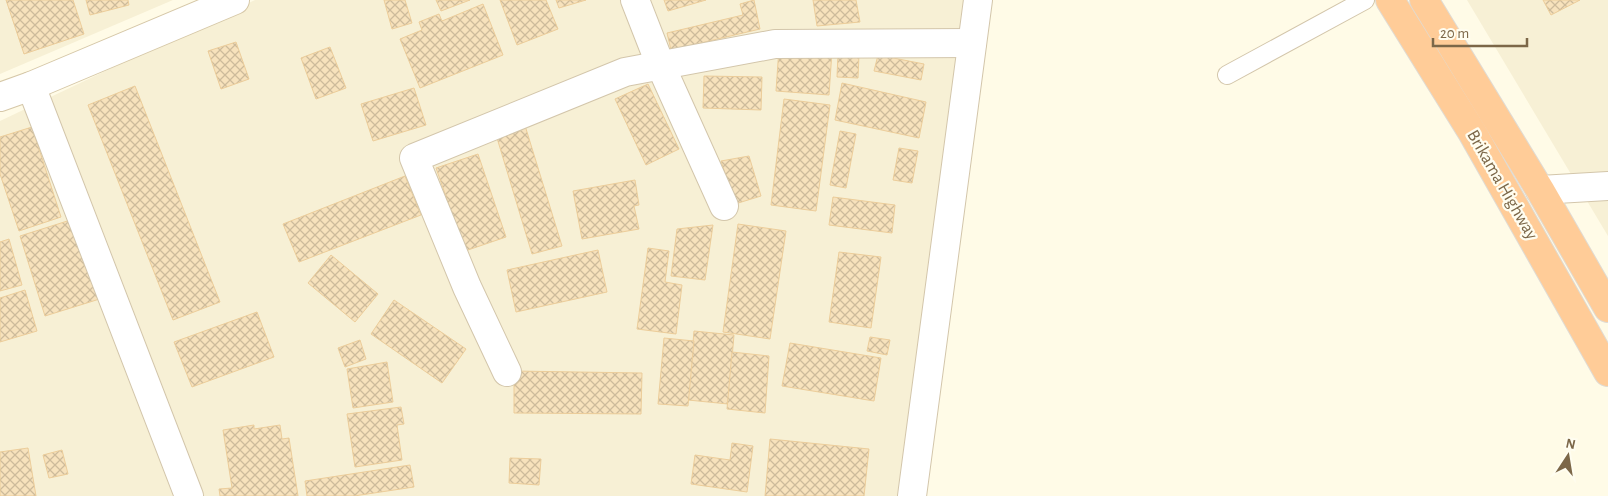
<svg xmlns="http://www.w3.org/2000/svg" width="1608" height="496" viewBox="0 0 1608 496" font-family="'Alegreya Sans',sans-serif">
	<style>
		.residential { fill: #f7f0d5 }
		.building { fill: url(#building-cross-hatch); stroke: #eccd9a }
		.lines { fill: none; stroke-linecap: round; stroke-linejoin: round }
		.lane-casing { stroke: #d3c6ab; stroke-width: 20 }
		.street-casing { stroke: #d3c6ab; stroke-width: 30 }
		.secondary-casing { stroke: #d6c8a8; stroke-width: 30 }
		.highway-casing { stroke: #e0dbd3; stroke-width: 30 }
		.lane { stroke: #fff; stroke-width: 18 }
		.street { stroke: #fff; stroke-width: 28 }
		.secondary { stroke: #fff; stroke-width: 28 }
		.highway { stroke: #ffcc98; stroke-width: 28 }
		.labels { text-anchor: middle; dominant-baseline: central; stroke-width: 4.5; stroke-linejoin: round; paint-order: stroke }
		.street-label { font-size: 18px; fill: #7c6748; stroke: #fffdf0 }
	</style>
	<defs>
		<pattern id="building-cross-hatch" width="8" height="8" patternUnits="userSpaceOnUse" patternTransform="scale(1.25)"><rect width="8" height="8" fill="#f7e2bc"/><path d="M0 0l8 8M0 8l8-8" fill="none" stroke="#cdbb9b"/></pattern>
	</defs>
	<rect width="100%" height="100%" fill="#fffbe7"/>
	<g class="residential">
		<path d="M0 0H173L0 74Z"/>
		<path d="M255 0H968L897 496H0V121Z"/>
		<path d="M1467 0H1608V236Z"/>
	</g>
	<g class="building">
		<path d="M6 0H73L84 34 24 54Z"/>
		<path d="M86 0H128L129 5 90 15Z"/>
		<path d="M384 0H405L412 23 392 29Z"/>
		<path d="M436 0H470L441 11Z"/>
		<path d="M500 0H546L558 29 517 45Z"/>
		<path d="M556 0H586L559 8Z"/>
		<path d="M664 0H706L668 11Z"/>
		<path d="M754 0 760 29 671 50 667 33 743 15 740 4Z"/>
		<path d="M813 0H856L860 22 817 26Z"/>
		<path d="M1543 0H1580L1551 15Z"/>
		<path d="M483 4 503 55 420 88 400 39 422 30 419 22 439 14 442 21Z"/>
		<path d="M236 42 249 79 221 89 208 51Z"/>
		<path d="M330 47 346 88 316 99 301 58Z"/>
		<path d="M779 48 832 51 829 95 776 91Z"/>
		<path d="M838 54 859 55 858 78 837 77Z"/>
		<path d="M878 55 924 64 921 80 874 71Z"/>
		<path d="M704 76 762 77 761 110 703 108Z"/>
		<path d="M842 83 926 102 919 138 835 120Z"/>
		<path d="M648 84 679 149 646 165 615 99Z"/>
		<path d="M135 86 220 302 173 320 88 105Z"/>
		<path d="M414 88 426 125 373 141 361 104Z"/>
		<path d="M784 99 830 105 816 211 771 205Z"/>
		<path d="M523 119 562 246 532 254 494 128Z"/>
		<path d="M32 127 61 217 19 231 0 174V137Z"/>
		<path d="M840 131 856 134 846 188 830 185Z"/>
		<path d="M899 148 918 151 912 183 893 180Z"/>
		<path d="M478 154 506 237 465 251 436 168Z"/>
		<path d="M749 156 761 196 735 204 721 161Z"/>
		<path d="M405 176 421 215 299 262 283 224Z"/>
		<path d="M635 180 639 205 634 206 639 229 582 239 573 191Z"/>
		<path d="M833 197 895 205 892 233 829 225Z"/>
		<path d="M80 217 106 297 45 316 20 236Z"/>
		<path d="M738 224 786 231 770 339 723 332Z"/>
		<path d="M713 225 705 280 671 276 677 229Z"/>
		<path d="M9 239 22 285 0 291V242Z"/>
		<path d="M648 248 669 251 665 282 682 285 676 334 637 329Z"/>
		<path d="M598 250 607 292 516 312 507 270Z"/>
		<path d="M839 252 881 257 871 328 829 322Z"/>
		<path d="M331 255 378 294 355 322 308 283Z"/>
		<path d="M25 290 37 331 0 342V298Z"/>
		<path d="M394 300 466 349 442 383 371 334Z"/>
		<path d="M257 312 274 357 192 387 174 342Z"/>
		<path d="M694 331 734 335 728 404 688 400Z"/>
		<path d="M870 337 890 340 887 355 867 351Z"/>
		<path d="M664 338 694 341 688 406 658 404Z"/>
		<path d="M360 340 366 359 345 367 338 348Z"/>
		<path d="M790 343 881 358 874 401 782 386Z"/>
		<path d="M732 352 769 356 765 413 727 409Z"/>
		<path d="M387 362 393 402 353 408 347 369Z"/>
		<path d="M514 371 642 373 641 414 514 413Z"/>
		<path d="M401 407 404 424 397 425 402 460 355 467 347 414Z"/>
		<path d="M254 425V429L280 425 282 439 289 438 298 496H220L219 489 232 488 223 430Z"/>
		<path d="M770 439 869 449 864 496H765Z"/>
		<path d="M732 443 753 446 747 492 691 484 695 455 730 460Z"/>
		<path d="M28 448 36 496H0V452Z"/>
		<path d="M62 450 68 474 49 478 43 455Z"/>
		<path d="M510 458 541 459 539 485 509 483Z"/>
		<path d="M410 465 414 487 354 496H307L305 481Z"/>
	</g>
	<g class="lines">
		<defs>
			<path id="lane" d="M1227 75 1365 0"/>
			<g id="street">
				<path d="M635 0 660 64 724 206"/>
				<path d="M31 86 189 496"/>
				<path d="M1540 190 1608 186"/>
				<path d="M507 372 467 287 414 158 625 72 775 44 972 43"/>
				<path d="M912 496 978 0"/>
			</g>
			<path id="secondary" d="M0 97 31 86 235 0"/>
			<g id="highway">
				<path d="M1390 0 1472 132 1608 372"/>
				<path d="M1424 0 1540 190 1608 308"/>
			</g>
		</defs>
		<use href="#lane" class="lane-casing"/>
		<use href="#street" class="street-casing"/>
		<use href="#secondary" class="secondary-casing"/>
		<use href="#highway" class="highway-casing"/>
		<use href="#lane" class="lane"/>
		<use href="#street" class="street"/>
		<use href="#secondary" class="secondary"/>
		<use href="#highway" class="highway"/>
	</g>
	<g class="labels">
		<g class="street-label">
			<text transform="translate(1502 185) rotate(60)">Brikama Highway</text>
		</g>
	</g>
	<g transform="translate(1568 456) rotate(12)" stroke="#fffdf0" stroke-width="4" paint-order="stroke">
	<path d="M0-4L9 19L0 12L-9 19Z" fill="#7c6748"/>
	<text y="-8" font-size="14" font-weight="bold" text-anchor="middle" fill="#7c6748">N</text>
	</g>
	<path d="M1433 38v8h94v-8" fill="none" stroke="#7c6748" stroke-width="2.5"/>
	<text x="1440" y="38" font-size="15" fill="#7c6748" stroke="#fffdf0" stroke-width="4" paint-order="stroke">20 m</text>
</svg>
